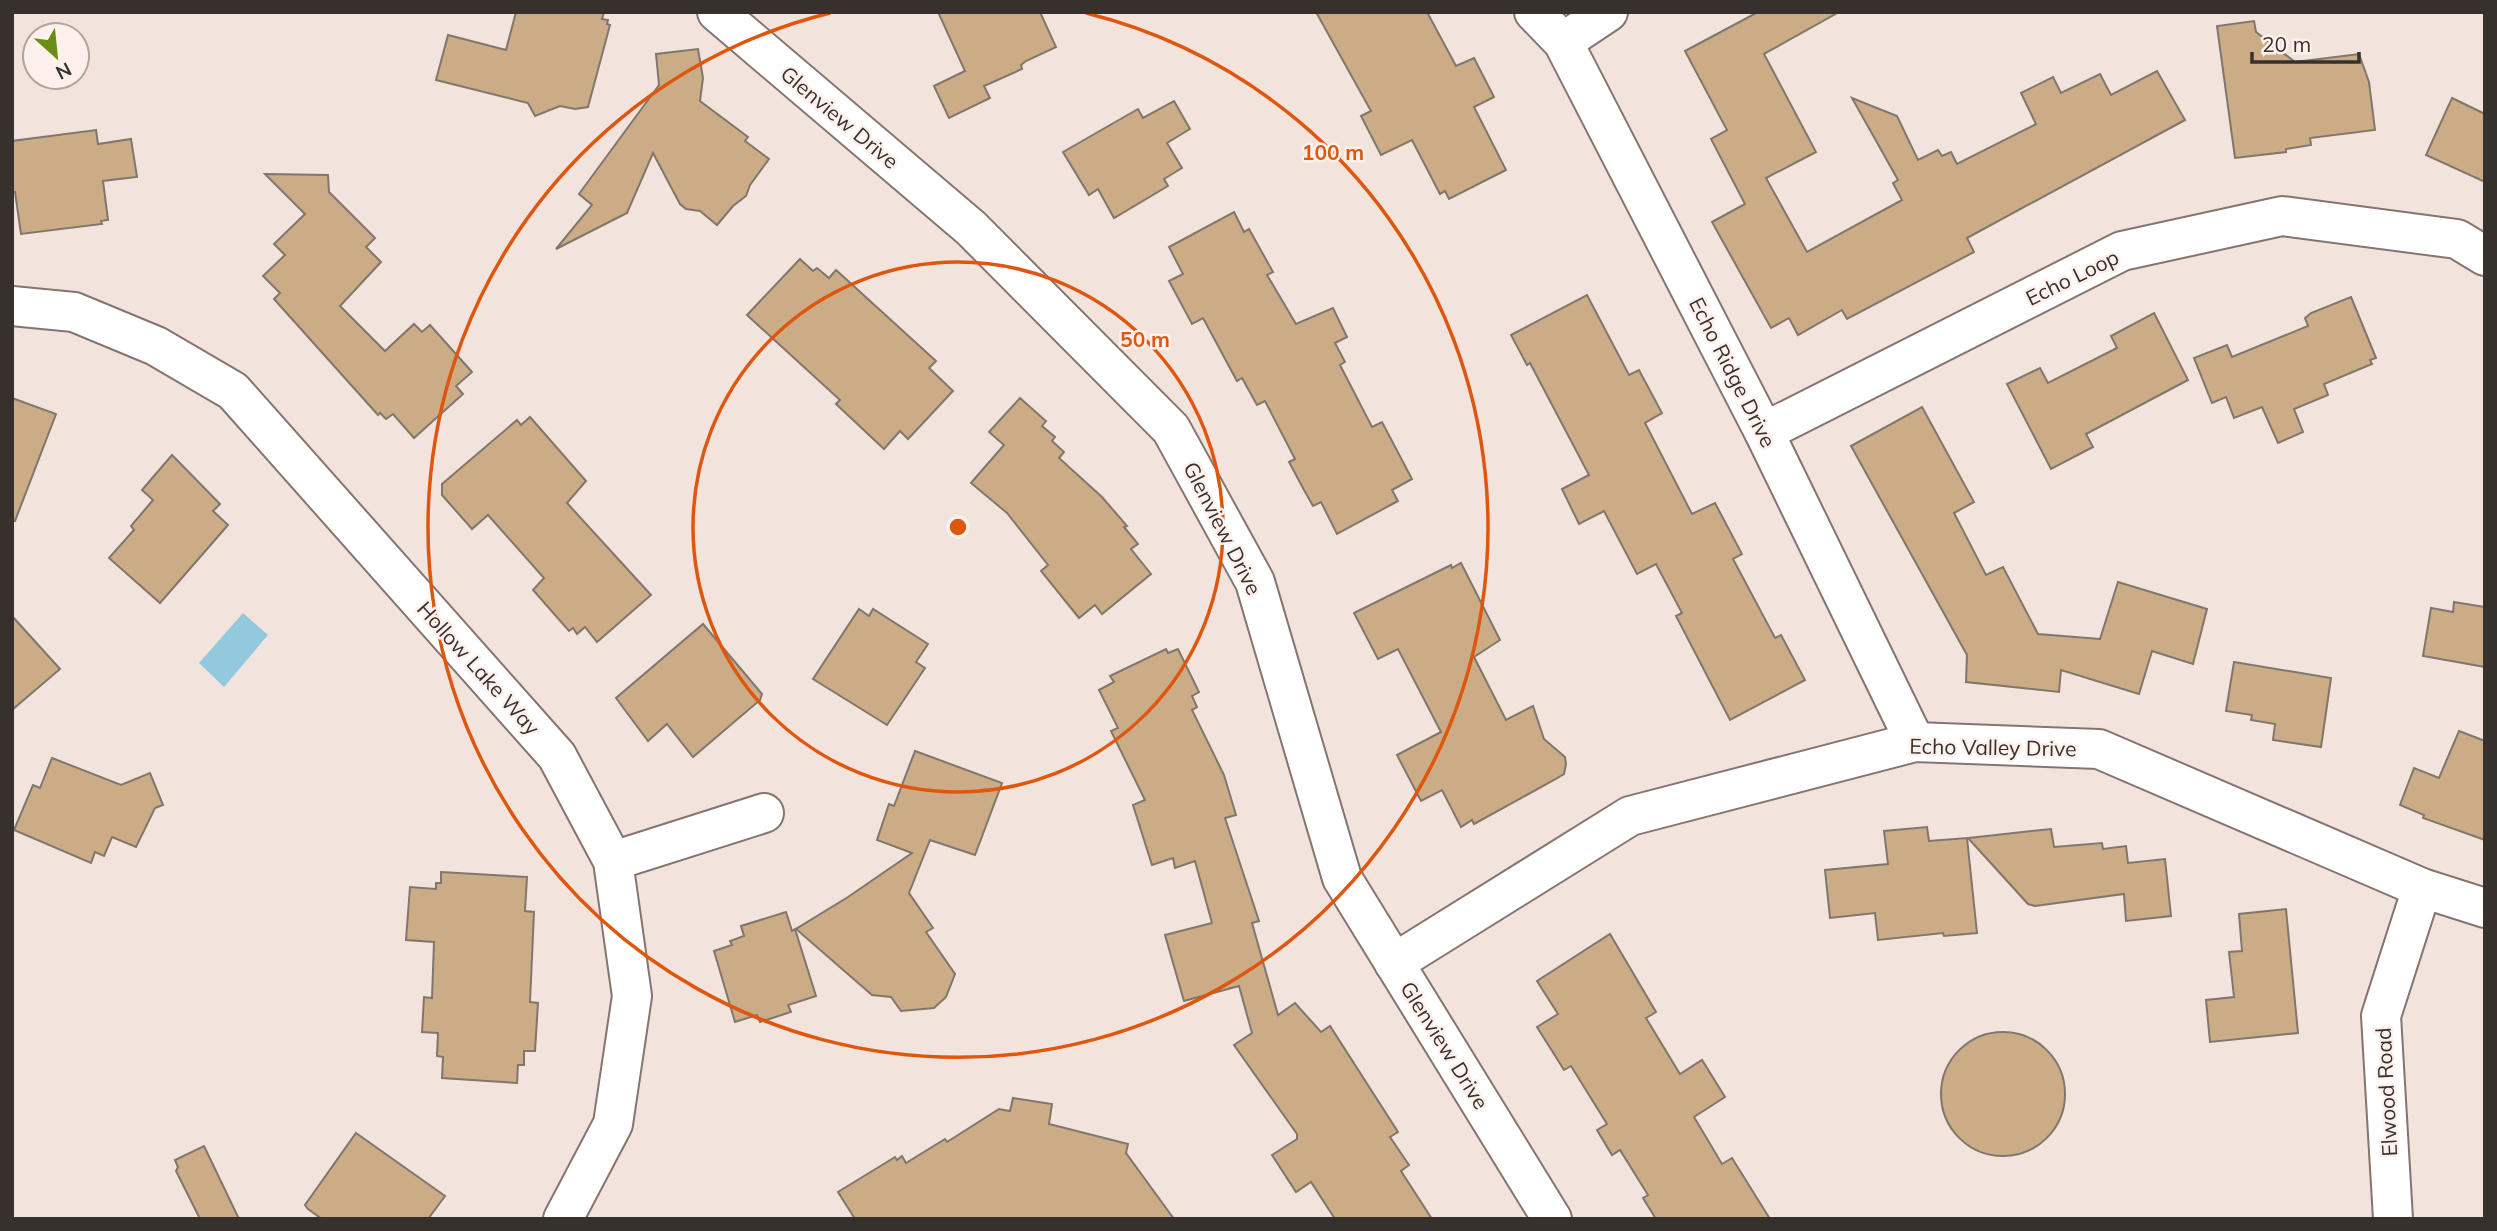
<svg xmlns="http://www.w3.org/2000/svg" width="2497" height="1231" viewBox="0 0 2497 1231" font-family="Mulish,sans-serif">
	<style>
		.water { fill: #93c9dc }
		.building { fill: #cbac87; stroke: #80776c; stroke-width: 2 }
		.lines { fill: none; stroke-linecap: round; stroke-linejoin: round }
		.minor-casing { stroke: #847570; stroke-width: 42 }
		.minor { stroke: #fff; stroke-width: 38 }
		.ring { fill: none; stroke: #df570e; stroke-width: 3.5 }
		.labels { text-anchor: middle; dominant-baseline: central; stroke-width: 5; stroke-linejoin: round; paint-order: stroke }
		.street-label { font-size: 21px; fill: #37312e; stroke: #fef1ec }
		.centre { fill: #df570e; stroke: #fef1ec; stroke-width: 3.5 }
		.ring-label { font-size: 21px; text-anchor: middle; font-weight: bold; fill: #df570e; stroke: #fef1ec; stroke-width: 5; stroke-linejoin: round; paint-order: stroke }
	</style>
	<rect width="100%" height="100%" fill="#f3e3dd"/>
	<path class="water" d="M243 613 268 635 224 687 199 663Z"/>
	<g class="building">
		<path d="M516 12H604L602 19 608 20 607 24 610 25 588 107 575 109 560 106 535 116 528 103 436 80 448 35 506 50Z"/>
		<path d="M938 12H1040L1056 47 1026 61 1021 65 1022 69 984 86 990 98 949 118 934 86 965 71Z"/>
		<path d="M1316 12H1427L1456 66 1474 58 1494 97 1474 107 1506 170 1449 199 1445 191 1440 194 1412 140 1381 155 1361 116 1371 111Z"/>
		<path d="M1758 12H1839L1764 54 1816 152 1766 178 1807 252 1902 200 1893 183 1898 180 1852 98 1897 116 1918 160 1938 150 1942 156 1951 152 1957 164 2036 124 2021 93 2053 77 2061 93 2100 74 2111 95 2157 71 2185 120 1967 238 1974 252 1847 319 1842 310 1798 335 1789 318 1771 328 1712 222 1745 204 1711 139 1727 130 1685 51Z"/>
		<path d="M2254 21 2256 32 2295 62 2359 54 2369 82 2375 130 2310 138 2311 145 2286 149V152L2235 158 2217 26Z"/>
		<path d="M698 49 703 78 700 101 748 137 745 141 769 159 750 185 746 196 733 206 717 225 700 211 686 209 680 204 653 153 627 213 556 249 592 205 579 194 659 85 656 54Z"/>
		<path d="M2452 98 2485 114V182L2426 155Z"/>
		<path d="M1174 101 1190 129 1167 143 1182 168 1164 179 1168 186 1114 218 1098 189 1089 195 1063 152 1138 109 1143 118Z"/>
		<path d="M96 130 98 144 131 139 137 177 103 181 108 220 101 221 102 224 21 234 15 192H12V141Z"/>
		<path d="M265 174 328 175 329 192 375 238 366 247 381 262 340 306 385 351 414 324 422 332 430 325 472 372 456 386 463 394 414 438 393 414 386 419 380 413 378 415 274 299 280 293 263 276 285 255 274 244 305 214Z"/>
		<path d="M1234 212 1244 232 1249 229 1273 272 1267 275 1296 324 1333 308 1347 337 1335 343 1345 362 1340 365 1372 427 1382 422 1412 479 1392 490 1398 501 1337 534 1321 502 1313 506 1304 490 1289 462 1295 459 1265 401 1257 405 1242 378 1237 381 1203 318 1192 324 1169 281 1183 274 1169 247Z"/>
		<path d="M800 259 813 271 817 268 829 278 836 270 936 361 929 368 953 391 908 439 900 431 884 449 836 404 840 400 747 315Z"/>
		<path d="M1587 295 1629 375 1639 370 1662 413 1645 423 1692 514 1715 503 1742 554 1733 559 1775 638 1781 635 1805 680 1730 720 1676 616 1682 613 1656 564 1637 574 1604 511 1579 524 1562 489 1589 475 1530 363 1527 365 1511 335Z"/>
		<path d="M2351 297 2376 358 2370 360 2372 364 2324 384 2328 395 2294 409 2303 432 2278 443 2262 407 2234 418 2226 397 2212 403 2194 358 2227 345 2232 357 2308 326 2305 318 2311 313Z"/>
		<path d="M2154 313 2188 380 2086 434 2093 447 2051 469 2007 384 2040 368 2048 383 2117 348 2111 336Z"/>
		<path d="M12 398 56 414 15 521 12 520Z"/>
		<path d="M1020 398 1046 421 1042 426 1055 437 1052 441 1064 452 1059 458 1102 497 1127 526 1124 527 1138 544 1131 549 1151 574 1102 614 1095 605 1079 618 1041 571 1048 565 1007 513 971 483 1004 445 989 432Z"/>
		<path d="M1922 407 1974 502 1954 513 1986 575 2003 567 2038 634 2100 639 2118 582 2207 609 2193 664 2152 651 2139 694 2061 670 2059 692 1966 682 1967 655 1851 446Z"/>
		<path d="M530 417 586 481 567 503 651 595 597 642 585 627 577 634 573 628 569 631 533 590 544 578 488 515 472 529 442 495V484L517 420 521 425Z"/>
		<path d="M172 455 220 504 213 511 228 525 160 603 109 558 134 530 131 526 153 500 142 490Z"/>
		<path d="M1461 563 1500 640 1474 657 1506 720 1533 706 1544 739 1565 757 1566 764 1564 774 1554 780 1474 824 1472 820 1461 827 1442 790 1421 801 1397 755 1441 732 1398 649 1378 659 1354 613 1451 565 1452 568Z"/>
		<path d="M2454 602 2485 607V667L2423 656 2431 608 2453 612Z"/>
		<path d="M859 609 869 616 873 609 928 644 916 662 925 668 887 725 813 679Z"/>
		<path d="M12 616 60 669 12 710Z"/>
		<path d="M703 624 762 694 760 700 693 757 667 724 648 741 616 698Z"/>
		<path d="M1166 649 1168 653 1178 649 1199 692 1192 696 1197 707 1192 710 1224 775 1236 815 1225 818 1259 921 1252 923 1278 1015 1295 1003 1321 1032 1330 1026 1398 1132 1390 1137 1409 1165 1401 1171 1432 1219H1335L1311 1182 1296 1192 1272 1155 1297 1139V1134L1234 1045 1252 1033 1239 986 1184 1001 1165 935 1212 923 1195 861 1175 868 1173 858 1152 865 1133 805 1145 800 1111 731 1118 728 1099 690 1114 682 1110 676Z"/>
		<path d="M2234 662 2331 678 2321 747 2273 740 2275 724 2251 720 2252 715 2226 711Z"/>
		<path d="M2459 731 2485 741V840L2423 818 2424 815 2400 805 2414 768 2439 778Z"/>
		<path d="M915 751 1002 783 975 855 930 840 909 893 933 928 926 932 955 974 946 997 934 1008 901 1011 891 997 872 995 796 929 848 897 912 853 877 840 889 804 894 806Z"/>
		<path d="M52 758 121 785 150 773 163 805 155 808 136 847 112 837 104 856 95 852 91 863 14 830 33 785 40 788Z"/>
		<path d="M1927 827 1929 841 1967 838 1977 933 1944 936 1943 933 1878 940 1875 913 1830 918 1825 870 1888 864 1884 831Z"/>
		<path d="M2051 829 2054 847 2102 843 2103 849 2126 846 2128 863 2165 859 2171 916 2126 921 2124 894 2035 906 2028 904 1968 838Z"/>
		<path d="M441 872 527 877 525 911 534 912 530 1002 538 1003 535 1051H524V1065H518L517 1083 442 1078 443 1057 437 1056 438 1033 422 1032 424 997 432 998 434 942 406 940 410 887 436 889V883H441Z"/>
		<path d="M2286 909 2298 1033 2210 1042 2206 1000 2234 997 2229 952 2242 951 2239 914Z"/>
		<path d="M786 912 792 931 795 929 816 996 788 1005 791 1012 760 1022 757 1015 735 1022 714 951 732 945 730 941 744 936 741 926Z"/>
		<path d="M1610 934 1656 1012 1646 1018 1680 1074 1702 1060 1725 1097 1694 1117 1722 1164 1732 1158 1770 1219H1656L1643 1198 1648 1195 1620 1150 1612 1155 1597 1130 1607 1124 1571 1066 1564 1070 1537 1027 1558 1014 1537 981Z"/>
		<circle cx="2003" cy="1094" r="62"/>
		<path d="M1013 1098 1052 1104 1049 1124 1128 1144 1126 1153 1174 1219H855L838 1192 895 1157 897 1160 902 1156 906 1163 945 1139 947 1142 999 1109 1010 1111Z"/>
		<path d="M356 1133 445 1196 428 1219H322L308 1209 305 1205Z"/>
		<path d="M204 1146 239 1219H200L176 1171 178 1167 175 1160Z"/>
	</g>
	<g class="lines">
		<defs>
			<g id="minor">
				<path d="M717 12 971 228 1171 429 1255 582 1342 878 1552 1219"/>
				<path d="M1534 12 1563 42 1764 432 1915 742"/>
				<path d="M1563 42 1608 12"/>
				<path d="M12 306 74 312 156 346 233 391 557 756 613 861 632 996 613 1124 563 1219"/>
				<path d="M1764 432 2122 251 2282 216 2457 239 2485 256"/>
				<path d="M613 861 764 813"/>
				<path d="M1394 963 1630 816 1915 742 2099 749 2422 888 2485 908"/>
				<path d="M2393 1219 2381 1016 2422 888"/>
			</g>
		</defs>
		<use href="#minor" class="minor-casing"/>
		<use href="#minor" class="minor"/>
	</g>
	<g class="ring">
		<circle cx="958" cy="527" r="265"/>
		<path d="M1086 13A530 530 0 1 1 830 13"/>
	</g>
	<g class="labels">
		<g class="street-label">
			<text transform="translate(840 117) rotate(40)">Glenview Drive</text>
			<text transform="translate(2072 277) rotate(-26)">Echo Loop</text>
			<text transform="translate(1733 372) rotate(63)">Echo Ridge Drive</text>
			<text transform="translate(1223 528) rotate(63)">Glenview Drive</text>
			<text transform="translate(479 668) rotate(48)">Hollow Lake Way</text>
			<text transform="translate(1993 747) rotate(1)">Echo Valley Drive</text>
			<text transform="translate(1445 1045) rotate(58)">Glenview Drive</text>
			<text transform="translate(2386 1092) rotate(-93)">Elwood Road</text>
		</g>
	</g>
	<circle cx="958" cy="527" r="10" class="centre"/>
	<g class="ring-label">
		<text x="1333" y="160">100 m</text>
		<text x="1145" y="347">50 m</text>
	</g>
	<rect width="2497" height="1231" fill="none" stroke="#37312e" stroke-width="28"/>
	<g transform="translate(56 56) rotate(153)"><circle r="33" fill="#fef1ec" stroke="#aea4a0" stroke-width="2"/>
	<path d="M0-5L12 26L0 18L-12 26Z" fill="#698e18"/>
	<text y="-10" font-size="19" font-weight="bold" text-anchor="middle" fill="#37312e">N</text>
	</g>
	<path d="M2252 52v10h107v-10" fill="none" stroke="#37312e" stroke-width="3.5"/>
	<text x="2262" y="52" font-size="21" fill="#37312e" stroke="#fef1ec" stroke-width="5" paint-order="stroke">20 m</text>
</svg>
